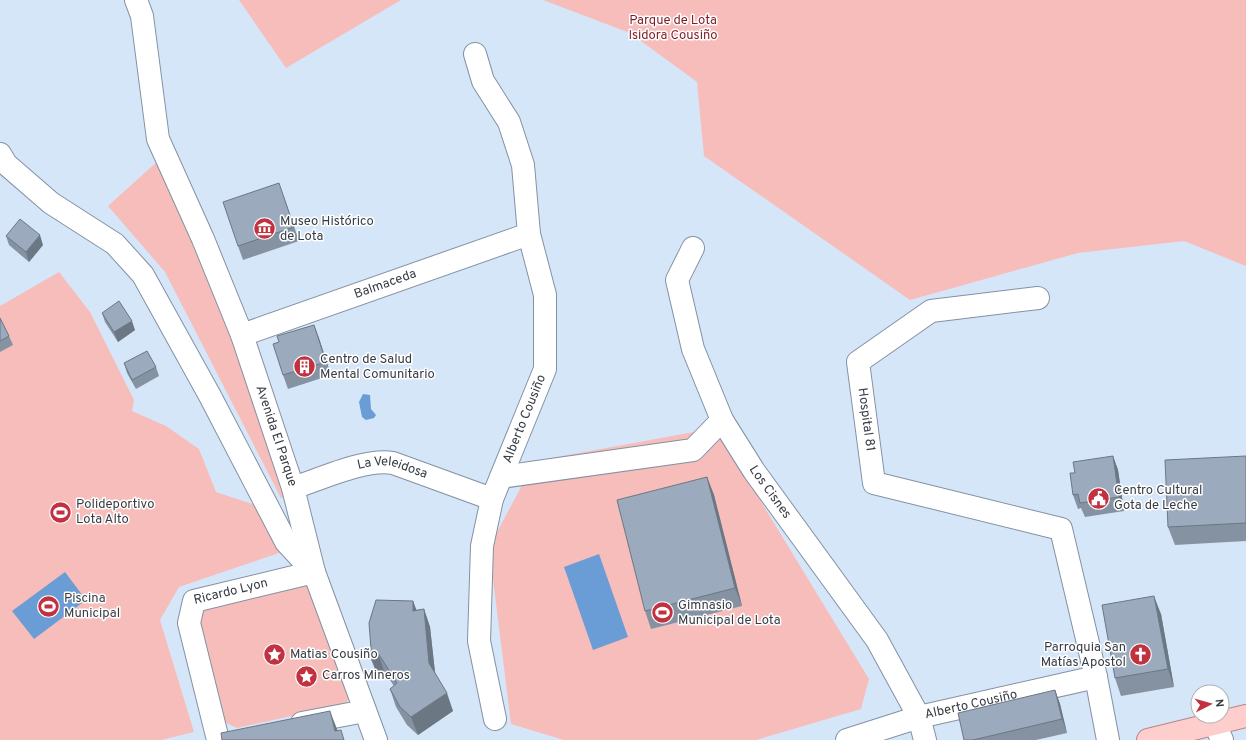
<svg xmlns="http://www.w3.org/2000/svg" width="1246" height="740" viewBox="0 0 1246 740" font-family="Overpass,sans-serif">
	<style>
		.green { fill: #f7bdbb }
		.water { fill: #6a9cd5 }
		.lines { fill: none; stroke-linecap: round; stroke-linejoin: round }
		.minor-casing { stroke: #8391a3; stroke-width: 24 }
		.major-casing { stroke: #b78587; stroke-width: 24 }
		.minor { stroke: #fff; stroke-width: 22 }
		.major { stroke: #fececd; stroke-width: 22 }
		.wall { fill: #8592a2 }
		.shaded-wall { fill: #6c7784 }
		.building { fill: #9baabc; stroke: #6c7784 }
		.labels { text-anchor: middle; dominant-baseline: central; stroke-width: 3; stroke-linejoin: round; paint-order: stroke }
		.park-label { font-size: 13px; fill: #7d1c26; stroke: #fff }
		.poi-label { font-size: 13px; fill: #363c44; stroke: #fff; text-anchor: start }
		.street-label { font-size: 13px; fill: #363c44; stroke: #fff }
	</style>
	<rect width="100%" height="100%" fill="#d6e6f9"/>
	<g class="green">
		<path d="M239 0H401L286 68Z"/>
		<path d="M543 0H1246V266L1184 241 1078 253 910 300 704 156 697 82 630 33Z"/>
		<path d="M160 159 212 277 287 497 281 498 165 272 108 206Z"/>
		<path d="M59 272 90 312 134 400 132 411 166 426 199 449 216 492 261 507 288 550 179 587 160 620 194 732 161 740H0V306Z"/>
		<path d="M716 428 869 679 861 709 756 740H564L511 724 489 547 535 461Z"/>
		<path d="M301 581 313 590 353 689 346 704 237 728 224 722 197 620 205 606Z"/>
	</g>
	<g class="water">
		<path d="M363 394 370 395 371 409 376 415 374 418 366 420 362 417 359 402Z"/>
		<path d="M599 554 628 637 593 650 564 567Z"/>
		<path d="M65 572 86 600 34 639 12 611Z"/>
	</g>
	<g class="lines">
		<defs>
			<g id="minor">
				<path id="s1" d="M136 0 142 16 158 139 203 239 242 335 293 488 314 572 376 740"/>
				<path d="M475 54 483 81 509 122 523 165 529 234 545 295V369L492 499 482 546 479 641 495 719"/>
				<path d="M0 154 6 164 51 203 115 244 143 275 210 396 286 542 312 570"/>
				<path id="s2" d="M693 248 677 280 693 349 722 420 754 471 877 640 919 717 925 740"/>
				<path id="s3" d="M1038 298 931 311 858 362 874 483 1061 529 1096 677 1108 740"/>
				<path id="s4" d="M242 335 529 234"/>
				<path d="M501 477 693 450 722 420"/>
				<path id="s5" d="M293 488C321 479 365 458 393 463L492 499"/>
				<path d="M302 723 365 711"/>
				<path d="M1215 724 1222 740"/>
				<path id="s6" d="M218 740 189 623 194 601 314 572"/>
				<path id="s7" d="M847 740 919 717 1096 677"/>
			</g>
			<path id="major" d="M1148 740 1246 716"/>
		</defs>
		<use href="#minor" class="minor-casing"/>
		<use href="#major" class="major-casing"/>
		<use href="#minor" class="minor"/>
		<use href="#major" class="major"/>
	</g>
	<g class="wall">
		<path d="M284 197 299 241 243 260 238 246Z"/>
		<path d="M6 236 43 245 29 262 9 245Z"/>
		<path d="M102 313 135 330 118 342 105 322Z"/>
		<path d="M0 318 9 336 13 345 0 352Z"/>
		<path d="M314 325 331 375 288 389 283 375 279 342Z"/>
		<path d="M124 363 156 367 159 376 136 389 127 373Z"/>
		<path d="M1113 456 1118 470 1124 511 1085 517 1081 508 1078 509 1073 495 1075 473Z"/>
		<path d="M1246 456V541L1175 545 1168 527Z"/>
		<path d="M707 477 714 495 742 606 651 629 645 611Z"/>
		<path d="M413 601 416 610 424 609 430 627 435 673 453 711 418 735 407 725 396 707 390 689 394 686 384 671 379 679 372 661Z"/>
		<path d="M1161 614 1174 687 1121 696 1115 678Z"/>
		<path d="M1055 690 1060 704 1067 733 1036 740H964Z"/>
	</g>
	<g class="shaded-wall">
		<path d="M40 235 43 245 29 262 26 252Z"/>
		<path d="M132 321 135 330 118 342 114 332Z"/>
		<path d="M314 325 319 338 331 375 326 362Z"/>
		<path d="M1113 456 1118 470 1124 511 1119 497Z"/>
		<path d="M707 477 714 495 742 606 735 588Z"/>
		<path d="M1154 596 1161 614 1174 687 1168 669Z"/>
		<path d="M413 601 420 619 413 611Z"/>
		<path d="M424 609 430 627 436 681 429 663Z"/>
		<path d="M378 653 384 671 379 679 372 661Z"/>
		<path d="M1055 690 1060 704 1067 733 1062 719Z"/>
		<path d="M447 693 453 711 418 735 411 717Z"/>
		<path d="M330 711 337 729 339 740 335 731Z"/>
	</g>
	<g class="building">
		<path d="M279 183 294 227 238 246 223 202Z"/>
		<path d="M20 219 40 235 26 252 6 236Z"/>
		<path d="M119 301 132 321 114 332 102 313Z"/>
		<path d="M0 318 9 336 0 341Z"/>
		<path d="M314 325 326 362 283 375 273 344 279 342 277 336Z"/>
		<path d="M147 351 156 367 132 380 124 363Z"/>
		<path d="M1113 456 1119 497 1080 503 1078 494 1073 495 1070 473H1075L1073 462Z"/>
		<path d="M1246 456V523L1168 527 1165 460Z"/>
		<path d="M707 477 735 588 645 611 617 500Z"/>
		<path d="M1154 596 1168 669 1115 678 1102 605Z"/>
		<path d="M376 600 413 601V611L424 609 429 663 447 693 411 717 400 707 390 689 397 683 378 653 372 661 369 623Z"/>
		<path d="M1055 690 1062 719 973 740H964L958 713Z"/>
		<path d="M330 711 335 731 341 730 344 740H222L221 733Z"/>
	</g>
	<defs>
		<symbol id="museum-disc" viewBox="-11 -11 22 22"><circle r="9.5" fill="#c1313f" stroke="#fff"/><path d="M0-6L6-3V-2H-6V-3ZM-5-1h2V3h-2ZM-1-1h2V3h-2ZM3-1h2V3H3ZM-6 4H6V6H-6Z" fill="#fff"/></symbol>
		<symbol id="building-disc" viewBox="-11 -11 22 22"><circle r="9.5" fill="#c1313f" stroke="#fff"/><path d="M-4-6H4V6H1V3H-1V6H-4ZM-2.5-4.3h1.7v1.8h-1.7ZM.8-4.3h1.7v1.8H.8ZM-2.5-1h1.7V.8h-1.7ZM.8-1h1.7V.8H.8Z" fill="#fff"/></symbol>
		<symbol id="civic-disc" viewBox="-11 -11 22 22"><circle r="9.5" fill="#c1313f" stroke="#fff"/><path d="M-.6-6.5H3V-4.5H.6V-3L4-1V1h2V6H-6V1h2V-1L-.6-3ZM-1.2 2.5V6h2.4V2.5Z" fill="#fff"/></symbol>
		<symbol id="stadium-disc" viewBox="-11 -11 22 22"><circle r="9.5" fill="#c1313f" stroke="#fff"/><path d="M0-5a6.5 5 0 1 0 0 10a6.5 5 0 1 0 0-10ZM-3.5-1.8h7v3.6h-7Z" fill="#fff"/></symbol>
		<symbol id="sight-disc" viewBox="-11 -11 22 22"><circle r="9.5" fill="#c1313f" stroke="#fff"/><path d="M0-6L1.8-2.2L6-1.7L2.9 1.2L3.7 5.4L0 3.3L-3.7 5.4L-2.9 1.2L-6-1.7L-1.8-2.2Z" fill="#fff"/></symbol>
		<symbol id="church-disc" viewBox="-11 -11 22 22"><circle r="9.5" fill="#c1313f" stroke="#fff"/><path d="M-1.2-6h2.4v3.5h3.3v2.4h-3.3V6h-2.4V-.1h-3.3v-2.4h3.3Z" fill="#fff"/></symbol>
	</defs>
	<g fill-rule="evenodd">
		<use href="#museum-disc" x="252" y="216" width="25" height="25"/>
		<use href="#building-disc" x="292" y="354" width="25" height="25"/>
		<use href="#civic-disc" x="1086" y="486" width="25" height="25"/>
		<use href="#stadium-disc" x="48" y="500" width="25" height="25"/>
		<use href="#stadium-disc" x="36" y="594" width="25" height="25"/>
		<use href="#stadium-disc" x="650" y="600" width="25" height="25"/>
		<use href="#sight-disc" x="262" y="642" width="25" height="25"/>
		<use href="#church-disc" x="1128" y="642" width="25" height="25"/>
		<use href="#sight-disc" x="294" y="664" width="25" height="25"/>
	</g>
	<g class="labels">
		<g class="park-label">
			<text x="673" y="21">Parque de Lota<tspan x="673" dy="15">Isidora Cousiño</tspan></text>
		</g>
		<g class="poi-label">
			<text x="280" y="222">Museo Histórico<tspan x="280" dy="15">de Lota</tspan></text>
			<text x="320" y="360">Centro de Salud<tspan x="320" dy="15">Mental Comunitario</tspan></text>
			<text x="1114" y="491">Centro Cultural<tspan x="1114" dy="15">Gota de Leche</tspan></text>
			<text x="76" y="505">Polideportivo<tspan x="76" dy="15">Lota Alto</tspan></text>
			<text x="64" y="599">Piscina<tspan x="64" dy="15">Municipal</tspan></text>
			<text x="678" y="606">Gimnasio<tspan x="678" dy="15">Municipal de Lota</tspan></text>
			<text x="1126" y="648" text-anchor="end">Parroquia San<tspan x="1126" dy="15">Matías Apostol</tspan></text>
			<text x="290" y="655">Matias Cousiño</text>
			<text x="322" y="676">Carros Mineros</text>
		</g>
		<g class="street-label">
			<text stroke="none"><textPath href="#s4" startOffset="152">Balmaceda</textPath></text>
			<text transform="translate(525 419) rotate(-68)">Alberto Cousiño</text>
			<text stroke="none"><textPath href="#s3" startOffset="255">Hospital 81</textPath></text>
			<text stroke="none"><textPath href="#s1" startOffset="461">Avenida El Parque</textPath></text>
			<text stroke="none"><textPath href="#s5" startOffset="104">La Veleidosa</textPath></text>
			<text stroke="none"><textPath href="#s2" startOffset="270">Los Cisnes</textPath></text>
			<text stroke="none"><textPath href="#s6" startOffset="181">Ricardo Lyon</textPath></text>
			<text stroke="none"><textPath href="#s7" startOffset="129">Alberto Cousiño</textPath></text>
		</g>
	</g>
	<g transform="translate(1210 704) rotate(84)"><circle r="19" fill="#ffffff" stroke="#afb1b4"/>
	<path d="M0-3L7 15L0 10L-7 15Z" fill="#c1313f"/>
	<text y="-6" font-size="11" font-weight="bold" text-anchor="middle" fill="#363c44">N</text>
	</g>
</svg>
